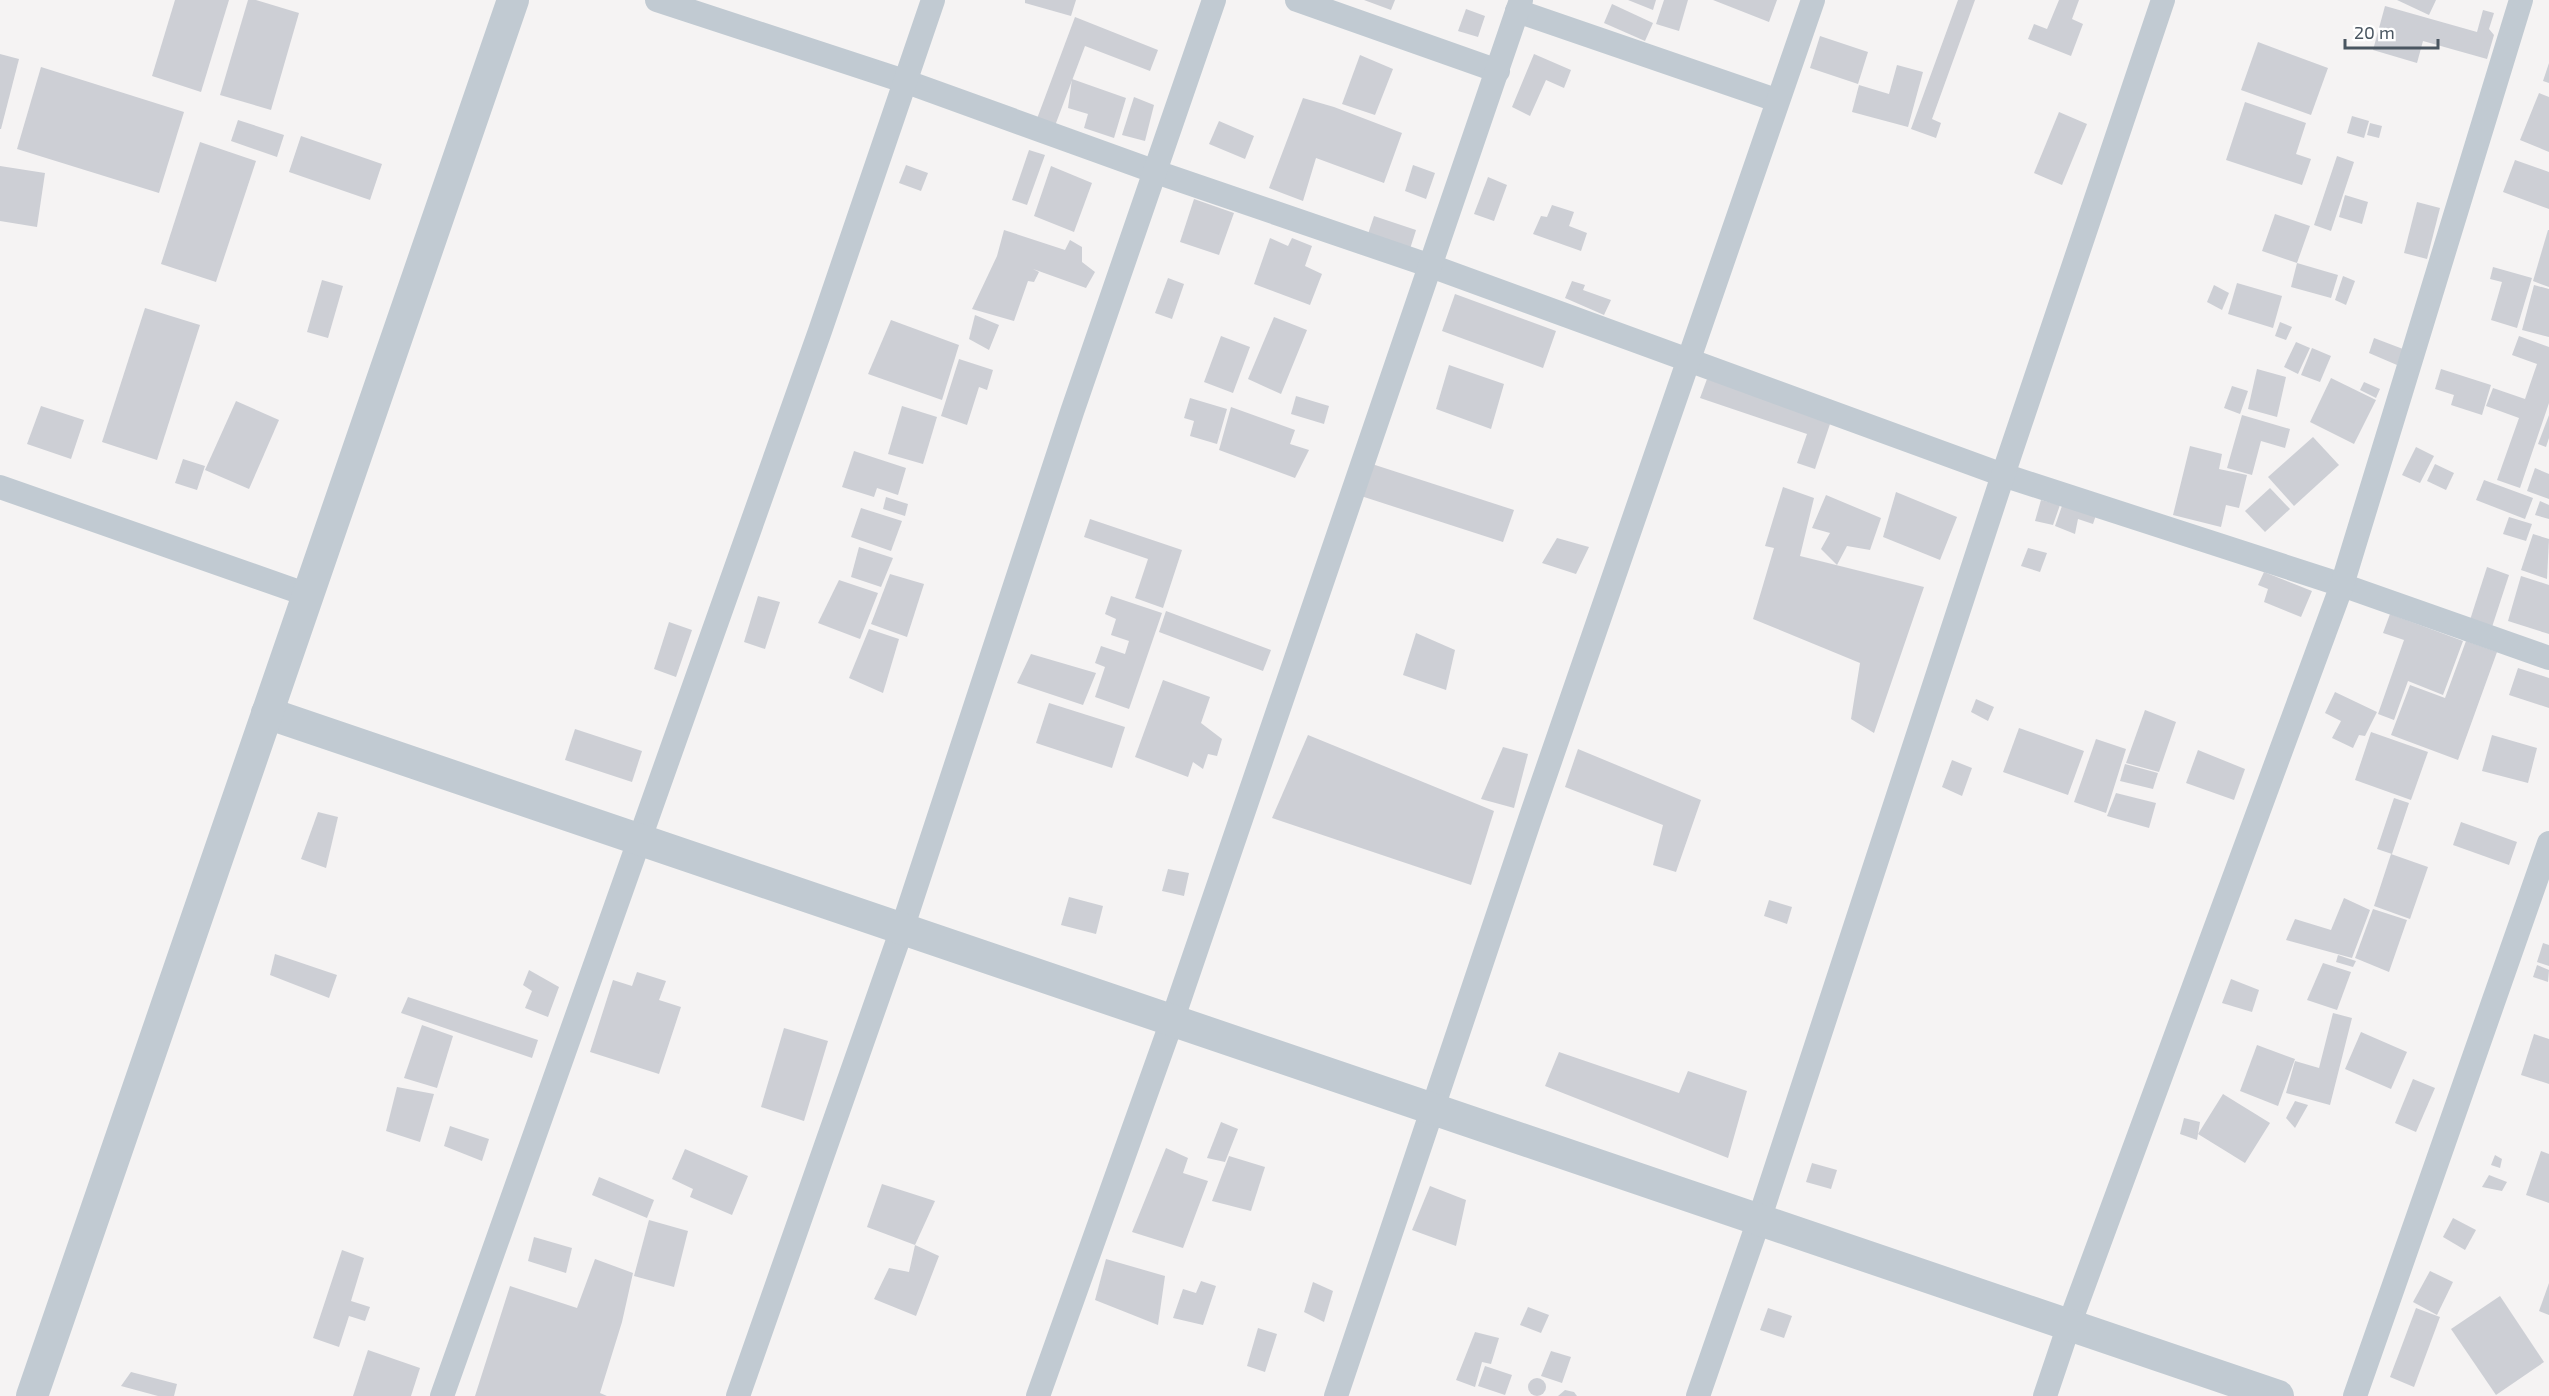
<svg xmlns="http://www.w3.org/2000/svg" width="2549" height="1396" viewBox="0 0 2549 1396" font-family="'Exo 2',sans-serif">
	<style>
		.building { fill: #cdcfd5 }
		.lines { fill: none; stroke-linecap: round; stroke-linejoin: round }
		.minor { stroke: #c1cad2; stroke-width: 24 }
		.tertiary { stroke: #c1cad2; stroke-width: 32 }
	</style>
	<rect width="100%" height="100%" fill="#f5f3f3"/>
	<g class="building">
		<path d="M175 0H229L201 92 152 76Z"/>
		<path d="M248 0H256L299 13 271 110 220 95Z"/>
		<path d="M1025 0H1076L1071 16 1025 3Z"/>
		<path d="M1364 0H1395L1391 10Z"/>
		<path d="M1628 0H1656L1653 10Z"/>
		<path d="M1664 0H1688L1679 31 1656 24Z"/>
		<path d="M1713 0H1777L1769 22Z"/>
		<path d="M1958 0H1975L1932 119 1941 123 1936 138 1911 129Z"/>
		<path d="M2059 0H2079L2072 19 2083 24 2071 56 2028 39 2034 24 2047 29Z"/>
		<path d="M2397 0H2436L2429 15Z"/>
		<path d="M1612 4 1653 23 1645 41 1604 23Z"/>
		<path d="M2385 6 2477 32 2483 10 2494 13 2489 29 2494 35 2487 59 2423 41 2417 63 2373 50Z"/>
		<path d="M1466 9 1485 16 1478 37 1458 31Z"/>
		<path d="M1075 17 1158 50 1150 71 1085 46 1053 131 1035 124Z"/>
		<path d="M1820 36 1868 52 1858 84 1810 68Z"/>
		<path d="M2258 42 2328 68 2311 115 2241 90Z"/>
		<path d="M0 54 19 59 1 129H0Z"/>
		<path d="M1534 54 1571 70 1564 88 1546 80 1530 116 1512 107Z"/>
		<path d="M1360 55 1393 69 1375 115 1342 104Z"/>
		<path d="M2549 63V83L2543 81Z"/>
		<path d="M1897 65 1923 72 1908 127 1852 112 1859 85 1889 94Z"/>
		<path d="M41 67 184 112 159 193 17 149Z"/>
		<path d="M1072 79 1126 98 1114 138 1084 128 1088 114 1068 108Z"/>
		<path d="M2539 93 2549 97V152L2520 140Z"/>
		<path d="M1134 97 1154 105 1145 141 1122 135Z"/>
		<path d="M1303 98 1334 107 1402 133 1384 183 1316 158 1303 201 1269 188Z"/>
		<path d="M2245 102 2306 123 2296 154 2311 159 2302 185 2226 160Z"/>
		<path d="M2059 112 2087 124 2062 185 2034 173Z"/>
		<path d="M2352 116 2369 121 2364 138 2347 133Z"/>
		<path d="M238 120 284 135 277 157 231 141Z"/>
		<path d="M1219 121 1254 136 1245 159 1209 144Z"/>
		<path d="M2370 123 2382 126 2379 138 2367 135Z"/>
		<path d="M301 136 382 164 370 200 289 172Z"/>
		<path d="M200 142 256 161 216 282 161 264Z"/>
		<path d="M1029 150 1045 155 1027 205 1012 200Z"/>
		<path d="M2337 156 2354 162 2331 231 2314 225Z"/>
		<path d="M2515 160 2549 172V209L2503 192Z"/>
		<path d="M906 165 928 173 921 191 899 183Z"/>
		<path d="M1413 165 1435 173 1426 199 1405 191Z"/>
		<path d="M0 166 45 173 37 227 0 221Z"/>
		<path d="M1051 166 1092 183 1074 232 1034 216Z"/>
		<path d="M1488 177 1507 185 1494 221 1474 214Z"/>
		<path d="M2345 195 2368 202 2362 224 2339 217Z"/>
		<path d="M1194 199 1234 213 1219 255 1180 242Z"/>
		<path d="M2417 202 2440 208 2427 259 2404 253Z"/>
		<path d="M1552 205 1574 212 1569 226 1587 233 1581 251 1533 234 1541 216 1547 217Z"/>
		<path d="M2275 214 2310 226 2297 263 2262 251Z"/>
		<path d="M1374 216 1416 230 1410 249 1368 234Z"/>
		<path d="M1004 230 1065 250 1070 240 1082 247V262L1095 272 1086 288 1033 269 1039 272 1034 282 1028 281 1014 321 972 309 997 256Z"/>
		<path d="M2548 230H2549V287L2533 281Z"/>
		<path d="M1270 238 1288 246 1292 238 1312 246 1305 266 1322 274 1310 305 1254 284Z"/>
		<path d="M2297 263 2338 275 2331 298 2291 287Z"/>
		<path d="M2493 267 2532 278 2517 328 2491 320 2502 282 2490 279Z"/>
		<path d="M2343 276 2355 281 2346 305 2335 300Z"/>
		<path d="M1168 278 1184 284 1172 319 1155 313Z"/>
		<path d="M322 280 343 286 328 338 307 332Z"/>
		<path d="M1572 281 1585 285 1583 290 1611 300 1604 315 1565 298Z"/>
		<path d="M2237 283 2282 296 2273 328 2228 314Z"/>
		<path d="M2214 285 2229 293 2222 310 2207 302Z"/>
		<path d="M2534 285 2549 289V337L2522 330Z"/>
		<path d="M1455 294 1556 331 1543 368 1442 331Z"/>
		<path d="M145 308 200 325 157 460 102 442Z"/>
		<path d="M975 315 999 325 989 350 969 339Z"/>
		<path d="M1274 317 1307 330 1281 394 1248 379Z"/>
		<path d="M891 320 959 345 942 400 868 374Z"/>
		<path d="M2280 322 2292 327 2286 340 2275 336Z"/>
		<path d="M1221 336 1250 347 1233 393 1204 382Z"/>
		<path d="M2519 336 2549 347V403L2520 488 2497 480 2519 418 2486 406 2493 388 2525 399 2537 364 2512 355Z"/>
		<path d="M2374 338 2403 349 2397 365 2369 353Z"/>
		<path d="M2296 342 2310 348 2298 374 2284 367Z"/>
		<path d="M2312 348 2331 356 2320 382 2301 375Z"/>
		<path d="M959 359 993 370 987 390 979 387 967 425 941 416Z"/>
		<path d="M1449 365 1504 384 1491 429 1436 409Z"/>
		<path d="M2257 369 2286 377 2277 417 2248 409Z"/>
		<path d="M2441 369 2491 385 2482 415 2451 405 2454 395 2435 389Z"/>
		<path d="M2331 378 2376 400 2354 444 2310 422Z"/>
		<path d="M1707 379 1831 421 1815 469 1797 463 1807 434 1700 398Z"/>
		<path d="M2364 382 2380 389 2376 398 2360 390Z"/>
		<path d="M2232 386 2248 391 2240 414 2224 408Z"/>
		<path d="M1296 396 1329 406 1324 424 1291 414Z"/>
		<path d="M1190 398 1227 409 1217 444 1190 436 1194 421 1184 418Z"/>
		<path d="M236 401 279 420 249 489 205 470Z"/>
		<path d="M41 406 84 420 71 459 27 444Z"/>
		<path d="M902 406 937 417 923 464 888 454Z"/>
		<path d="M1231 407 1295 430 1290 444 1309 450 1295 478 1219 450Z"/>
		<path d="M2242 415 2290 429 2285 448 2261 441 2252 475 2227 468Z"/>
		<path d="M2549 415V438L2546 447 2538 444Z"/>
		<path d="M2313 437 2339 465 2294 506 2268 477Z"/>
		<path d="M2190 446 2222 454 2219 469 2247 475 2239 508 2226 505 2221 527 2173 515Z"/>
		<path d="M2416 447 2434 456 2420 483 2402 475Z"/>
		<path d="M854 451 906 468 898 495 877 488 874 497 842 487Z"/>
		<path d="M183 459 205 466 197 490 175 483Z"/>
		<path d="M1372 464 1514 510 1503 542 1361 496Z"/>
		<path d="M2435 464 2454 473 2446 490 2427 481Z"/>
		<path d="M2535 468 2549 474V499L2527 491Z"/>
		<path d="M2484 480 2533 498 2525 519 2476 500Z"/>
		<path d="M1783 487 1814 498 1800 556 1924 587 1874 733 1851 719 1860 663 1753 619 1774 548 1765 546Z"/>
		<path d="M2270 488 2290 509 2265 532 2245 511Z"/>
		<path d="M1896 492 1957 517 1940 560 1883 537Z"/>
		<path d="M1826 495 1881 518 1870 550 1847 546 1837 565 1821 549 1830 533 1812 528Z"/>
		<path d="M886 497 908 504 905 516 883 509Z"/>
		<path d="M2041 500 2060 505 2053 525 2035 521Z"/>
		<path d="M2540 501 2549 505V519L2535 515Z"/>
		<path d="M2063 503 2096 515 2093 524 2078 519 2075 534 2055 526Z"/>
		<path d="M861 508 902 521 891 551 851 537Z"/>
		<path d="M2509 517 2532 524 2526 541 2503 534Z"/>
		<path d="M1090 519 1182 550 1163 608 1135 598 1148 559 1084 537Z"/>
		<path d="M2533 534 2549 539 2547 579 2521 570Z"/>
		<path d="M1557 538 1589 547 1576 574 1542 563Z"/>
		<path d="M859 547 893 558 881 587 851 577Z"/>
		<path d="M2028 548 2047 553 2040 572 2021 566Z"/>
		<path d="M2487 567 2509 575 2492 627 2470 620Z"/>
		<path d="M2264 572 2312 591 2301 617 2264 602 2268 589 2258 585Z"/>
		<path d="M890 574 924 584 907 637 871 624Z"/>
		<path d="M2521 576 2549 585V634L2508 621Z"/>
		<path d="M839 580 878 593 860 639 818 623Z"/>
		<path d="M758 596 780 602 765 649 744 642Z"/>
		<path d="M1111 596 1162 613 1129 709 1095 697 1105 667 1095 663 1101 646 1125 654 1129 641 1111 635 1116 619 1105 614Z"/>
		<path d="M1166 611 1271 650 1263 671 1159 632Z"/>
		<path d="M2390 614 2463 641 2443 695 2408 681 2394 720 2378 714 2404 640 2383 633Z"/>
		<path d="M669 622 692 630 676 677 654 669Z"/>
		<path d="M869 629 899 639 883 693 849 678Z"/>
		<path d="M1416 633 1455 650 1446 690 1403 675Z"/>
		<path d="M2466 641 2497 652 2458 760 2391 735 2410 685 2445 698Z"/>
		<path d="M1031 654 1096 673 1083 705 1017 683Z"/>
		<path d="M2518 668 2549 678V708L2509 695Z"/>
		<path d="M1163 680 1210 697 1201 723 1222 739 1217 756 1208 754 1203 769 1193 762 1188 777 1135 757Z"/>
		<path d="M2335 692 2377 712 2365 736 2359 735 2353 748 2332 738 2341 721 2325 713Z"/>
		<path d="M1976 699 1994 707 1988 721 1971 712Z"/>
		<path d="M1049 703 1125 727 1112 768 1036 743Z"/>
		<path d="M2145 710 2176 722 2159 772 2126 763Z"/>
		<path d="M2019 728 2084 751 2068 795 2003 772Z"/>
		<path d="M575 729 642 751 632 782 565 760Z"/>
		<path d="M2371 732 2428 752 2411 800 2355 780Z"/>
		<path d="M1308 735 1494 811 1471 885 1272 818Z"/>
		<path d="M2492 735 2537 748 2528 783 2482 771Z"/>
		<path d="M2096 739 2126 749 2106 813 2074 802Z"/>
		<path d="M1503 747 1528 754 1514 808 1481 799Z"/>
		<path d="M1578 749 1701 800 1676 872 1653 865 1663 825 1565 787Z"/>
		<path d="M2198 750 2245 769 2234 800 2186 783Z"/>
		<path d="M1952 760 1972 768 1962 796 1942 787Z"/>
		<path d="M2125 764 2158 773 2153 789 2120 781Z"/>
		<path d="M2116 793 2156 803 2149 828 2107 816Z"/>
		<path d="M2394 798 2409 803 2392 854 2377 849Z"/>
		<path d="M318 812 338 817 326 868 301 859Z"/>
		<path d="M2461 822 2517 842 2509 865 2453 845Z"/>
		<path d="M2391 854 2428 867 2410 919 2374 906Z"/>
		<path d="M1168 869 1189 873 1184 896 1162 891Z"/>
		<path d="M1069 897 1103 906 1096 934 1061 925Z"/>
		<path d="M2344 898 2370 910 2352 958 2286 940 2295 919 2331 930Z"/>
		<path d="M1769 900 1792 907 1787 924 1764 916Z"/>
		<path d="M2373 909 2407 920 2389 972 2355 958Z"/>
		<path d="M2543 943 2549 945V966L2537 962Z"/>
		<path d="M275 954 337 975 329 998 270 975Z"/>
		<path d="M2338 955 2356 961 2353 967 2336 962Z"/>
		<path d="M2323 963 2351 972 2337 1010 2307 1000Z"/>
		<path d="M2537 965 2549 970 2548 982 2533 977Z"/>
		<path d="M529 970 559 987 548 1017 525 1008 532 991 523 985Z"/>
		<path d="M637 972 666 981 659 1000 681 1007 659 1074 590 1052 613 980 632 986Z"/>
		<path d="M2231 979 2259 990 2252 1012 2222 1003Z"/>
		<path d="M408 997 538 1040 532 1058 401 1013Z"/>
		<path d="M2333 1013 2352 1018 2330 1105 2286 1093 2295 1061 2319 1068Z"/>
		<path d="M422 1025 453 1036 437 1088 404 1078Z"/>
		<path d="M784 1028 828 1041 804 1121 761 1107Z"/>
		<path d="M2361 1032 2407 1052 2391 1089 2345 1069Z"/>
		<path d="M2534 1034 2549 1039V1084L2521 1075Z"/>
		<path d="M2257 1045 2295 1059 2278 1106 2240 1091Z"/>
		<path d="M1559 1052 1679 1093 1688 1071 1747 1091 1728 1158 1545 1086Z"/>
		<path d="M2413 1079 2435 1088 2416 1132 2395 1123Z"/>
		<path d="M397 1087 434 1094 420 1142 386 1131Z"/>
		<path d="M2223 1094 2270 1123 2245 1163 2198 1134Z"/>
		<path d="M2295 1101 2308 1105 2295 1128 2286 1118Z"/>
		<path d="M2184 1118 2200 1122 2197 1140 2180 1134Z"/>
		<path d="M1221 1122 1238 1129 1225 1162 1207 1158Z"/>
		<path d="M450 1126 489 1139 482 1161 444 1146Z"/>
		<path d="M1166 1148 1188 1158 1183 1173 1208 1181 1183 1248 1132 1232Z"/>
		<path d="M685 1149 748 1176 732 1215 690 1197 693 1189 672 1179Z"/>
		<path d="M2541 1151 2549 1154V1203L2526 1195Z"/>
		<path d="M2495 1155 2502 1159 2500 1168 2491 1165Z"/>
		<path d="M1229 1156 1265 1167 1251 1211 1212 1201Z"/>
		<path d="M1812 1163 1837 1170 1831 1189 1806 1182Z"/>
		<path d="M2489 1175 2507 1182 2502 1191 2482 1187Z"/>
		<path d="M599 1177 654 1200 647 1218 592 1195Z"/>
		<path d="M882 1184 935 1201 915 1245 867 1227Z"/>
		<path d="M1430 1186 1466 1200 1456 1246 1412 1230Z"/>
		<path d="M2453 1218 2476 1230 2465 1250 2443 1237Z"/>
		<path d="M649 1220 688 1231 674 1287 634 1276Z"/>
		<path d="M534 1237 572 1248 566 1273 528 1261Z"/>
		<path d="M915 1245 939 1256 916 1316 874 1299 889 1268 909 1272Z"/>
		<path d="M342 1250 364 1258 351 1301 370 1307 365 1321 349 1316 339 1347 313 1338Z"/>
		<path d="M595 1259 633 1273 622 1322 600 1393 607 1396H475L510 1286 577 1308Z"/>
		<path d="M1106 1259 1165 1276 1158 1325 1095 1300Z"/>
		<path d="M2430 1271 2453 1282 2437 1315 2413 1302Z"/>
		<path d="M1201 1281 1216 1286 1203 1325 1173 1318 1183 1289 1196 1293Z"/>
		<path d="M1313 1282 1333 1291 1324 1322 1304 1312Z"/>
		<path d="M2549 1283V1315L2539 1311Z"/>
		<path d="M2500 1296 2544 1362 2496 1395 2451 1329Z"/>
		<path d="M1528 1307 1549 1315 1541 1333 1520 1325Z"/>
		<path d="M1768 1308 1792 1316 1784 1338 1760 1330Z"/>
		<path d="M2416 1308 2440 1317 2414 1387 2390 1377Z"/>
		<path d="M1258 1328 1277 1334 1265 1372 1247 1366Z"/>
		<path d="M1475 1332 1499 1338 1491 1364 1482 1362 1475 1387 1456 1380Z"/>
		<path d="M368 1350 420 1368 411 1396H353Z"/>
		<path d="M1551 1351 1571 1357 1562 1383 1541 1376Z"/>
		<path d="M1485 1366 1512 1375 1505 1395 1478 1386Z"/>
		<path d="M131 1372 177 1384 174 1396H158L121 1386Z"/>
		<circle cx="1537" cy="1387" r="9"/>
		<path d="M1565 1390 1574 1392 1577 1396H1558Z"/>
	</g>
	<g class="lines">
		<g class="minor">
			<path d="M657 0 907 82 1156 172 1428 265 2003 475 2342 585 2549 658"/>
			<path d="M1297 0 1498 71"/>
			<path d="M1517 11 1776 100"/>
			<path d="M0 487 308 595"/>
			<path d="M442 1396 820 331 933 0"/>
			<path d="M738 1396 902 929 1072 412 1214 0"/>
			<path d="M1038 1396 1172 1021 1521 0"/>
			<path d="M1336 1396 1530 819 1813 0"/>
			<path d="M1698 1396 1759 1220 2003 475 2163 0"/>
			<path d="M2045 1396 2069 1325 2342 585 2521 0"/>
			<path d="M2355 1396 2549 843"/>
		</g>
		<g class="tertiary">
			<path d="M267 713 2278 1396"/>
			<path d="M32 1396 513 0"/>
		</g>
	</g>
	<path d="M2345 39v9h93v-9" fill="none" stroke="#4a5661" stroke-width="3"/>
	<text x="2354" y="39" font-size="18" fill="#4a5661" stroke="#ffffff" stroke-width="4.5" paint-order="stroke">20 m</text>
</svg>
